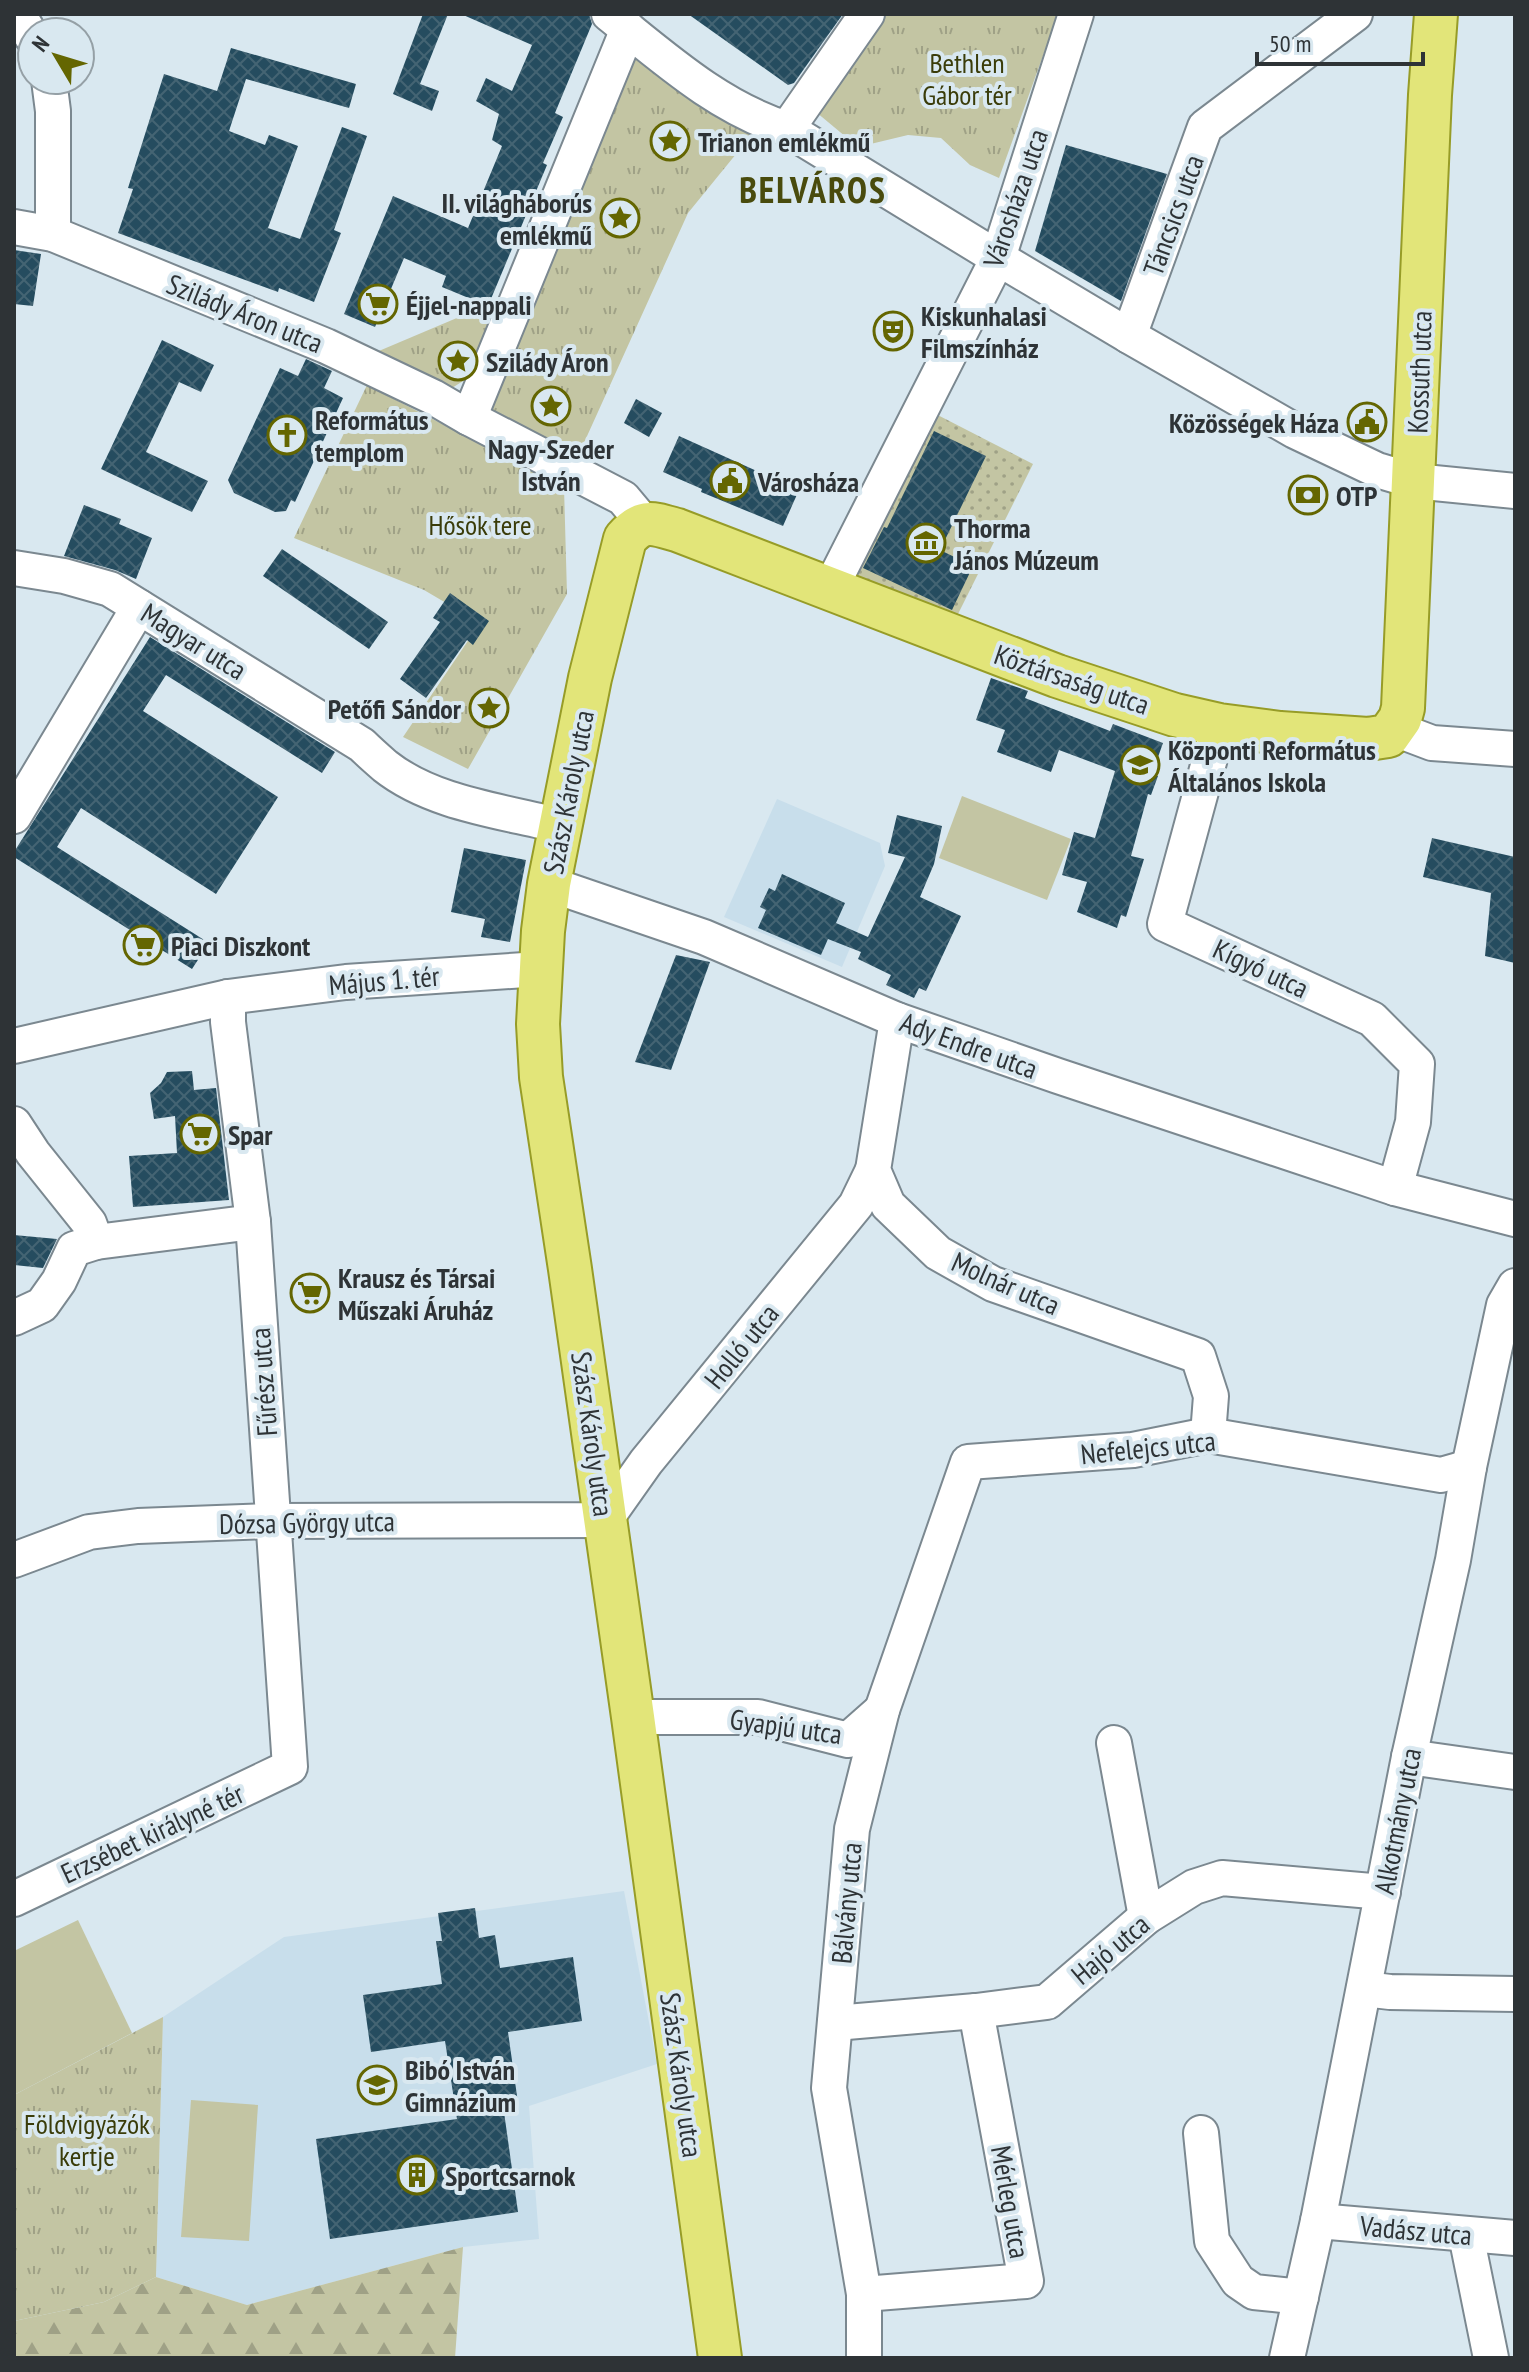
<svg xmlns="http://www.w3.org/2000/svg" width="1529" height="2372" viewBox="0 0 1529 2372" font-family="'PT Sans Narrow',sans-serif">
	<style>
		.built { fill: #c8deeb }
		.grass { fill: #c3c5a3 }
		.forest { fill: url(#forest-firs) }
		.park { fill: url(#park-tufts) }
		.garden { fill: url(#garden-dots) }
		.building { fill: url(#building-cross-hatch) }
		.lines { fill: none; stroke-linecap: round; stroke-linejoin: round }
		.minor-casing { stroke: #7b8890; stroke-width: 38 }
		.major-casing { stroke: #979c27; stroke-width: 46 }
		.minor { stroke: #fff; stroke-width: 34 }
		.major { stroke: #e2e579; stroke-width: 42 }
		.labels { text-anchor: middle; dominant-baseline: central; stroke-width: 8; stroke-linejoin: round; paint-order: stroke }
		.park-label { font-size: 28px; fill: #3a3c09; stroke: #d9e8f0 }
		.poi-label { font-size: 28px; font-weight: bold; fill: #2e3336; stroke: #d9e8f0; text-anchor: start }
		.street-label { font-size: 28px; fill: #2e3336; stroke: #d9e8f0 }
		.district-label { font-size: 36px; font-weight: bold; letter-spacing: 2px; fill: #494b0d; stroke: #d9e8f0 }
	</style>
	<defs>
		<pattern id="forest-firs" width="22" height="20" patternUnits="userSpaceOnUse" patternTransform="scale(2)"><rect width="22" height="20" fill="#c3c5a3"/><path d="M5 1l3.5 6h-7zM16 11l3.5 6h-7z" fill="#9fa186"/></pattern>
		<pattern id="park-tufts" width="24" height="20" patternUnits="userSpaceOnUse" patternTransform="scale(2)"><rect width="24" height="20" fill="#c3c5a3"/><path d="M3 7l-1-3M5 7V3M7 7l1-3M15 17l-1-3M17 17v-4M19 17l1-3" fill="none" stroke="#9fa186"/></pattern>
		<pattern id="garden-dots" width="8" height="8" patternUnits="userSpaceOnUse" patternTransform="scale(2)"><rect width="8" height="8" fill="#c3c5a3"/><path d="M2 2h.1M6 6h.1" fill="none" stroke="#9fa186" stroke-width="1.8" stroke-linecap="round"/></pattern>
		<pattern id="building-cross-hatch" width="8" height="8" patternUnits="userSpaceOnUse" patternTransform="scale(2)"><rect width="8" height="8" fill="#254c5f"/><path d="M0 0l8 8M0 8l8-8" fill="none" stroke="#446473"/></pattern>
	</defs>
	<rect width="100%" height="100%" fill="#d9e8f0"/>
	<g class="built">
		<path d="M777 799 880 843 885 866 842 967 724 917Z"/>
		<path d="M624 1891 657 2064 529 2106 539 2239 463 2247 247 2305 156 2277 163 2017 284 1937Z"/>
	</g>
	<g class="grass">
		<path d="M962 796 1071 839 1047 900 939 858Z"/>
		<path d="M78 1920 132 2033 14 2095V1951Z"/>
		<path d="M191 2100 258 2105 249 2241 181 2237Z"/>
	</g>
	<path class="forest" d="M463 2247 455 2358H14V2321L104 2302 156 2277 247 2305Z"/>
	<g class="park">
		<path d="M877 14H1058L999 178 970 165 941 138 908 135 858 147 810 107Z"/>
		<path d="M631 43 754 132 688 213 564 487 567 594 468 769 403 737 480 623 424 590 294 538 367 385 471 439Z"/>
		<path d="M471 312 493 316 463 381 452 388 367 356Z"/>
		<path d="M163 2017 156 2277 104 2302 14 2321V2095Z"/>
	</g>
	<path class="garden" d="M926 409 1033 464 954 622 843 578Z"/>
	<g class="building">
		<path d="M423 14H448L420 84 439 91 432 111 393 94Z"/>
		<path d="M461 14H589L592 24 555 113 563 117 543 163 547 165 488 306 442 287 446 276 404 258 375 327 344 314 393 196 468 228 502 146 492 140 499 114 476 101 486 78 512 91 532 45Z"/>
		<path d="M688 14H843L794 83 788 85Z"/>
		<path d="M231 48 356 84 349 108 246 79 229 131 265 145 269 135 298 146 268 228 300 239 342 127 367 136 334 230 341 233 314 302 279 288 278 292 118 233 133 189 128 188 164 74 217 91Z"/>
		<path d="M1066 145 1167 174 1121 301 1035 251Z"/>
		<path d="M14 250 41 254 33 306 14 304Z"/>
		<path d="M162 340 214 365 201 392 179 382 146 452 208 481 192 512 101 469Z"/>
		<path d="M306 359 332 371 324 388 343 398 295 502 291 500 286 511 275 512 234 493 228 480 280 368 298 376Z"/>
		<path d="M636 399 662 413 649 437 624 423Z"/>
		<path d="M934 431 986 456 940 550 973 566 952 610 863 568 884 527 887 528Z"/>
		<path d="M679 436 799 490 783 526 701 492 702 489 663 472Z"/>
		<path d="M84 505 121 519 119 524 152 538 136 579 115 570 64 556Z"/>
		<path d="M282 549 388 622 369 649 263 576Z"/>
		<path d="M450 593 489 621 473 645 467 640 426 698 400 679 440 622 433 618Z"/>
		<path d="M150 637 335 752 322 773 166 675 143 711 278 797 216 894 81 808 57 847 209 943 192 969 14 857V852Z"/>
		<path d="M991 678 1028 691 1025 698 1110 731 1113 724 1163 743 1152 774 1158 776 1151 795 1148 794 1131 856 1144 859 1126 917 1121 915 1117 928 1077 912 1087 882 1062 875 1074 832 1095 838 1115 771 1059 750 1051 772 997 752 1005 730 976 720Z"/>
		<path d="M897 815 942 826 934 864 920 897 961 916 926 991 919 988 914 998 886 985 891 975 858 959 861 952 828 939 821 955 758 928 766 910 760 907 769 888 775 891 782 874 845 903 836 923 868 937 905 857 888 853Z"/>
		<path d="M1432 838 1515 857V963L1485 956 1491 893 1423 877Z"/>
		<path d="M464 848 526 860 510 942 481 937 485 919 451 912Z"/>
		<path d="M676 955 710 962 671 1070 635 1062Z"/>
		<path d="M192 1071 194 1090 216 1088 229 1200 133 1207 129 1156 177 1153 175 1116 154 1119 150 1093 161 1083 167 1072Z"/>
		<path d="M14 1235 57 1239 43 1268 14 1265Z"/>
		<path d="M475 1908 479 1938 495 1935 500 1968 573 1957 582 2021 508 2032 519 2110 504 2112 518 2212 330 2239 316 2139 457 2119 445 2041 371 2052 363 1995 442 1984 436 1941H442L438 1913Z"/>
	</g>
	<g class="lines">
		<defs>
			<g id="minor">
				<path d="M18 14 32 37"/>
				<path d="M609 14C664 58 719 108 787 129L998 258 1129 336 1205 127 1355 14"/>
				<path d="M49 80 53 111V234"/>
				<path d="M787 129 867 14"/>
				<path d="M14 227 53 234 326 346 433 397 469 418 623 498 644 523"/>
				<path d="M1129 336 1295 431 1377 470 1414 481 1515 491"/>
				<path d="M469 418 628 29"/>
				<path d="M14 568 64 576 110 589 362 745C369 752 377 759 385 766 433 804 503 811 561 826"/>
				<path d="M830 589 998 258 1076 14"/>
				<path d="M1219 725 1165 924 1372 1019 1417 1064 1413 1122 1395 1188"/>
				<path d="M1395 729 1432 743 1515 749"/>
				<path d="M14 816 139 607"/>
				<path d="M549 884 704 937 897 1020 1058 1076 1395 1188 1515 1219"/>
				<path d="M897 1020 873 1170 888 1205 938 1253 993 1284 1198 1356 1211 1396 1208 1435"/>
				<path d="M14 1046 228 997 346 982 540 969"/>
				<path d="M14 1124 33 1153 89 1223 96 1242"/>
				<path d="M14 1318 42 1305 59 1281 74 1249 96 1242 253 1222"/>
				<path d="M14 1560 89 1532 138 1526 272 1521 605 1520 646 1462 856 1205 873 1170"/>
				<path d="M633 1717H758L848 1740 882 1710"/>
				<path d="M1114 1743 1146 1917"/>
				<path d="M1409 1757 1515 1772"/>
				<path d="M14 1899 290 1767 253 1222 228 1022V997"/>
				<path d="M1364 1989 1390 1992 1515 1994"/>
				<path d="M835 2023 976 2011 1047 2002 1146 1917 1194 1887 1222 1878 1383 1892"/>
				<path d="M1201 2133 1212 2241 1238 2281 1254 2292 1301 2297"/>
				<path d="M1318 2221 1515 2238"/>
				<path d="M1466 2235 1491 2358"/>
				<path d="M864 2294 1026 2281 976 2011"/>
				<path d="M864 2358V2294L829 2088 852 1829 882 1710 968 1462 1133 1450 1208 1435 1441 1475 1469 1467"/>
				<path d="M1287 2358 1318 2221 1409 1757 1453 1560 1469 1467 1504 1305 1515 1286"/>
			</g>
			<path id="major" d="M720 2358 633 1717 570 1269 541 1077 538 1024 543 931 549 884 590 678 625 539C643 518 652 523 677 530L1057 676 1175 715 1219 725 1280 733 1368 739 1388 736 1400 719 1403 708 1430 95 1436 14"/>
		</defs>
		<use href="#minor" class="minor-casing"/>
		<use href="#major" class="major-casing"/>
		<use href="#minor" class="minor"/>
		<use href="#major" class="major"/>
	</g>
	<defs>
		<symbol id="sight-ring" viewBox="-11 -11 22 22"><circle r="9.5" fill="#d9e8f0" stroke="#646601" stroke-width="1.5"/><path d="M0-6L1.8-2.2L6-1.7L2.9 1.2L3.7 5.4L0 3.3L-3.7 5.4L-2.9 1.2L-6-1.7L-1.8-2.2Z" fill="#646601"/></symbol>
		<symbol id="supermarket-ring" viewBox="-11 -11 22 22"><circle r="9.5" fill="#d9e8f0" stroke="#646601" stroke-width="1.5"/><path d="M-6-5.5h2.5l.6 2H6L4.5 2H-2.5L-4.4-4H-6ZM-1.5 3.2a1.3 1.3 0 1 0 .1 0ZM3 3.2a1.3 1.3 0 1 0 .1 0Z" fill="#646601"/></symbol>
		<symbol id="theatre-ring" viewBox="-11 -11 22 22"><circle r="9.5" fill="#d9e8f0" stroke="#646601" stroke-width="1.5"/><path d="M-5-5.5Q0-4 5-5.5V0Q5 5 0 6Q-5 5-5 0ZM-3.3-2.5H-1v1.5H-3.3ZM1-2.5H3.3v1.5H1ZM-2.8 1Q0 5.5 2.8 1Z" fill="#646601"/></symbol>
		<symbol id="civic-ring" viewBox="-11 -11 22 22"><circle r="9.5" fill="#d9e8f0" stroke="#646601" stroke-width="1.5"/><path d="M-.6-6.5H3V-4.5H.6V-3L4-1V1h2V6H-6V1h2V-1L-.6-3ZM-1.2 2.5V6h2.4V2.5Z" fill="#646601"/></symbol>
		<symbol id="church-ring" viewBox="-11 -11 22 22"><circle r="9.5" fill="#d9e8f0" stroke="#646601" stroke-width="1.5"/><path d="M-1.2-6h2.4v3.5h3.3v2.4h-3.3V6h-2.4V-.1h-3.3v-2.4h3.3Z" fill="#646601"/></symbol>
		<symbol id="bank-ring" viewBox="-11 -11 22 22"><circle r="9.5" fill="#d9e8f0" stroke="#646601" stroke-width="1.5"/><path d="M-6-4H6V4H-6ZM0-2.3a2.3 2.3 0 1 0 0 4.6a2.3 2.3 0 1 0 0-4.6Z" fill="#646601"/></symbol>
		<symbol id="museum-ring" viewBox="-11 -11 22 22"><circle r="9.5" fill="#d9e8f0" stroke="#646601" stroke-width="1.5"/><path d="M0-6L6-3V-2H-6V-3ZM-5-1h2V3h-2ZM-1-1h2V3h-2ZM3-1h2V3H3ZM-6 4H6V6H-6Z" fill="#646601"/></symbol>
		<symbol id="school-ring" viewBox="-11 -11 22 22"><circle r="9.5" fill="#d9e8f0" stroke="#646601" stroke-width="1.5"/><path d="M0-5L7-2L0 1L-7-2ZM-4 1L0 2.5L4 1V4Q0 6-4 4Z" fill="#646601"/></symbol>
		<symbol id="building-ring" viewBox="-11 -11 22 22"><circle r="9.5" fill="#d9e8f0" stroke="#646601" stroke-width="1.5"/><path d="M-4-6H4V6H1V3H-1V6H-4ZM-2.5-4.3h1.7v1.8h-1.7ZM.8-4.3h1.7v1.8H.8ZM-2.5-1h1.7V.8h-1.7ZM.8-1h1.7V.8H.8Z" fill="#646601"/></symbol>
	</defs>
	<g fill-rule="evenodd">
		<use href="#sight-ring" x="648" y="119" width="44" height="44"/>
		<use href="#sight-ring" x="598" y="196" width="44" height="44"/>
		<use href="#supermarket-ring" x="356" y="282" width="44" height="44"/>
		<use href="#theatre-ring" x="871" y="309" width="44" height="44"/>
		<use href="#sight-ring" x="436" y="339" width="44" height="44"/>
		<use href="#sight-ring" x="529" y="384" width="44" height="44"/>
		<use href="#civic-ring" x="1345" y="400" width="44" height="44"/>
		<use href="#church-ring" x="265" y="413" width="44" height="44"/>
		<use href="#civic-ring" x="708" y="459" width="44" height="44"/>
		<use href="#bank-ring" x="1286" y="473" width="44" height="44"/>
		<use href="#museum-ring" x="904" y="521" width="44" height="44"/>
		<use href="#sight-ring" x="467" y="686" width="44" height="44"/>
		<use href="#school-ring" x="1118" y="743" width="44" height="44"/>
		<use href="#supermarket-ring" x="121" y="923" width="44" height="44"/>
		<use href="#supermarket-ring" x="178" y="1112" width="44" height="44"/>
		<use href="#supermarket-ring" x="288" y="1271" width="44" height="44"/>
		<use href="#school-ring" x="355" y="2063" width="44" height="44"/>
		<use href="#building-ring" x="395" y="2153" width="44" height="44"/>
	</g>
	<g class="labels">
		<g class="park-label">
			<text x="967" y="62">Bethlen<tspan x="967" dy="32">Gábor tér</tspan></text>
			<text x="480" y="524">Hősök tere</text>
			<text x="87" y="2123">Földvigyázók<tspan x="87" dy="32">kertje</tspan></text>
		</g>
		<g class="poi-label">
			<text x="698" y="141">Trianon emlékmű</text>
			<text x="592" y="202" text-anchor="end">II. világháborús<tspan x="592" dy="32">emlékmű</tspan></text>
			<text x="406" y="304">Éjjel-nappali</text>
			<text x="921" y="315">Kiskunhalasi<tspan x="921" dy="32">Filmszínház</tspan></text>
			<text x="486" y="361">Szilády Áron</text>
			<text x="315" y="419">Református<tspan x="315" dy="32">templom</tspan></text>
			<text x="1339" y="422" text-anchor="end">Közösségek Háza</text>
			<text x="551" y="448" text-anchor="middle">Nagy-Szeder<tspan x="551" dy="32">István</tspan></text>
			<text x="758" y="481">Városháza</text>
			<text x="1336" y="495">OTP</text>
			<text x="954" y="527">Thorma<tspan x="954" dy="32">János Múzeum</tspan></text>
			<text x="461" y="708" text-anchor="end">Petőfi Sándor</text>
			<text x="1168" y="749">Központi Református<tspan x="1168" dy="32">Általános Iskola</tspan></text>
			<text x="171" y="945">Piaci Diszkont</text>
			<text x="228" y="1134">Spar</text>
			<text x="338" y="1277">Krausz és Társai<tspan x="338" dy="32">Műszaki Áruház</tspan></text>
			<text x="405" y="2069">Bibó István<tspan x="405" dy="32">Gimnázium</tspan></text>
			<text x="445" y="2175">Sportcsarnok</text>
		</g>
		<g class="street-label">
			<text transform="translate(1015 198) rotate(-71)">Városháza utca</text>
			<text transform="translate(1173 215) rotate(-70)">Táncsics utca</text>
			<text transform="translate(245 313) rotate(22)">Szilády Áron utca</text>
			<text transform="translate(1419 372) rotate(-88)">Kossuth utca</text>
			<text transform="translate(194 641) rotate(32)">Magyar utca</text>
			<text transform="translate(1072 679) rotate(19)">Köztársaság utca</text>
			<text transform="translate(568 792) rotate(-79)">Szász Károly utca</text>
			<text transform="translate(1261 968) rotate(25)">Kígyó utca</text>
			<text transform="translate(384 980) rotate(-5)">Május 1. tér</text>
			<text transform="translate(969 1045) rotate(20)">Ady Endre utca</text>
			<text transform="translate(1006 1283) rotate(24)">Molnár utca</text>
			<text transform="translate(741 1346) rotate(-51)">Holló utca</text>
			<text transform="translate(263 1382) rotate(-94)">Fűrész utca</text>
			<text transform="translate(593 1434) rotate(82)">Szász Károly utca</text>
			<text transform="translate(1148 1447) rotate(-6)">Nefelejcs utca</text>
			<text transform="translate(307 1522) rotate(-1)">Dózsa György utca</text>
			<text transform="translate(786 1726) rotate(8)">Gyapjú utca</text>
			<text transform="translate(1397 1821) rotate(-79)">Alkotmány utca</text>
			<text transform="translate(152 1833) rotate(-25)">Erzsébet királyné tér</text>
			<text transform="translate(846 1903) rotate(-85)">Bálvány utca</text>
			<text transform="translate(1110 1949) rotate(-40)">Hajó utca</text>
			<text transform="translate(682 2075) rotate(82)">Szász Károly utca</text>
			<text transform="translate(1011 2202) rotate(80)">Mérleg utca</text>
			<text transform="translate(1416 2230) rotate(5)">Vadász utca</text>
		</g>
		<g class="district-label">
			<text x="813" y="189">BELVÁROS</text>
		</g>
	</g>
	<rect width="1529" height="2372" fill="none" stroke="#2e3336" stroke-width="32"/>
	<g transform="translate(56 56) rotate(308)"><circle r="38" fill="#d9e8f0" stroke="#95a0a6" stroke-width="2"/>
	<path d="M0-6L14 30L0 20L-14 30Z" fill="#646601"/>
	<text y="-12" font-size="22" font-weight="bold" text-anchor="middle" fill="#2e3336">N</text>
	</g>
	<path d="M1257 52v12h166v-12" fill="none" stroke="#2e3336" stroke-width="4"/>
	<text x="1269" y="52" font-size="24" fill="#2e3336" stroke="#d9e8f0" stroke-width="6" paint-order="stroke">50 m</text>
</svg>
